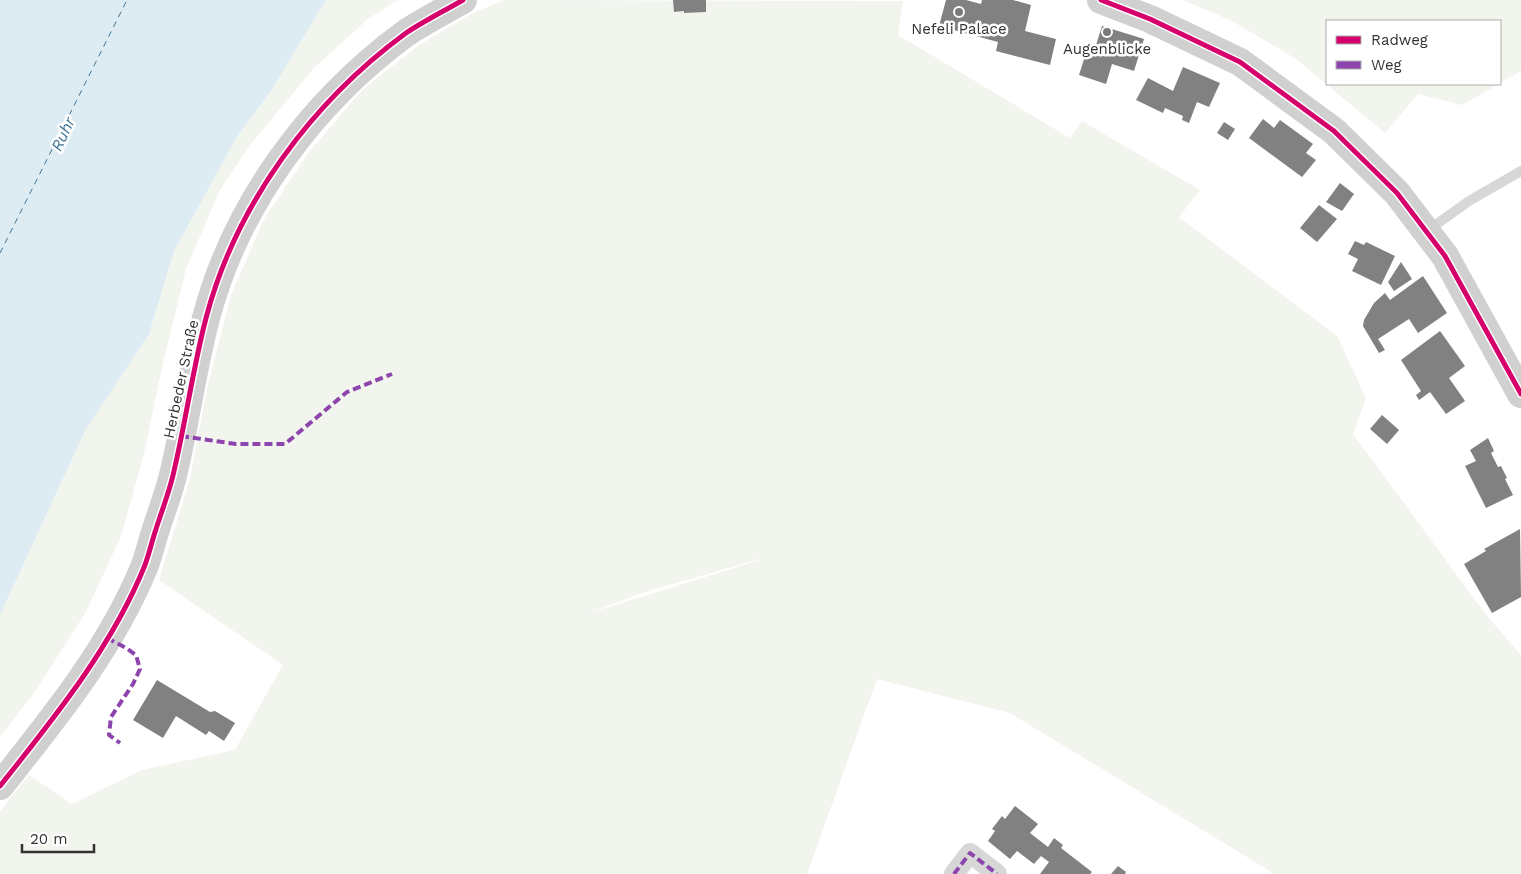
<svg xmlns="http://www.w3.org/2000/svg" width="1521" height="874" viewBox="0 0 1521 874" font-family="'Work Sans',sans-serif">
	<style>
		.green { fill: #f1f5ed; fill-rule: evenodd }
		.water { fill: #ddebf3 }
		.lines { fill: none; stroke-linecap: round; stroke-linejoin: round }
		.ferry { stroke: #3f7597; stroke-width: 1; stroke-dasharray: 6 5; stroke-linecap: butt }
		.building { fill: #818181 }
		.service { stroke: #d7d7d7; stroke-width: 10 }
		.minor { stroke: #d7d7d7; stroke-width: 20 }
		.secondary { stroke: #d0d0d0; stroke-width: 28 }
		.quiet { stroke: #8e44ad; stroke-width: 4; stroke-dasharray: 8 4; stroke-linecap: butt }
		.cycleway-casing { stroke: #fff; stroke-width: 8 }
		.cycleway { stroke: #d6006c; stroke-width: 5 }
		.poi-dot { fill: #7a7a7a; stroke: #fff; stroke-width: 2 }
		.labels { text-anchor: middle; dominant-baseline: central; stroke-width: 5; stroke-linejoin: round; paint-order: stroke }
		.poi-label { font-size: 15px; fill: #333; stroke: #fff }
		.street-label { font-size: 15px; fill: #333; stroke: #fff }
		.water-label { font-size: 16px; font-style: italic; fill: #3f7597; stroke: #fff }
	</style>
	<rect width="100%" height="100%" fill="#fff"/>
	<g class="green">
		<path d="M326 0H398L368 19 314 68 250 145 220 190 186 269 161 372 144 454 121 536 86 612 34 693 0 737V615L85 431 149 334 174 251 237 137 271 91Z"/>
		<path d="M504 0 903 1 898 35 1070 138 1082 121 1200 190 1179 217 1337 336 1366 398 1353 434 1487 616 1521 655V874H1272L1270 871 1010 713 877 679 807 874H0V811L29 775 72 804 142 770 235 750 283 665 159 580 190 479 207 388 231 295 264 219 309 152 363 89 419 45 471 14ZM760 559V560L586 614 648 591Z"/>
		<path d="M1183 0H1521V71L1500 83V21H1327V84H1499L1462 105 1418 94 1385 133 1296 59 1232 21Z"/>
	</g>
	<path class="water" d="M0 0H326L271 91 237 137 174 251 149 334 85 431 0 615Z"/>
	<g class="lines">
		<path class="ferry" d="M0 253 127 0"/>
	</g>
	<g class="building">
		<path d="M673 0H706V12L684 13V11L674 12Z"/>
		<path d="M946 0H966L981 4 982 0H1013L1031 5 1025 31 1056 39 1050 65 996 51 998 42 939 26Z"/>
		<path d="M1102 26 1144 39 1134 71 1112 64 1106 84 1079 75 1085 56 1092 58Z"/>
		<path d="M1183 67 1220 83 1209 107 1197 102 1189 123 1182 120 1183 116 1165 108 1163 113 1136 100 1148 78 1173 91Z"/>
		<path d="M1263 119 1274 128 1280 120 1313 144 1306 153 1316 160 1302 177 1249 138Z"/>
		<path d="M1224 122 1235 129 1228 140 1217 133Z"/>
		<path d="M1340 183 1354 194 1342 211 1326 202Z"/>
		<path d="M1319 205 1337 219 1317 242 1300 228Z"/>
		<path d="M1355 241 1364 245 1366 242 1395 256 1381 285 1352 271 1358 259 1348 254Z"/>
		<path d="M1401 262 1412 279 1394 291 1388 282Z"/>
		<path d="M1423 276 1447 313 1418 333 1409 319 1378 339 1385 350 1379 353 1363 326 1364 320 1374 303 1385 293 1390 300Z"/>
		<path d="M1440 331 1465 366 1449 378 1465 401 1446 414 1430 392 1419 400 1416 395 1421 391 1401 360Z"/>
		<path d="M1382 415 1399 430 1387 444 1370 429Z"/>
		<path d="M1488 438 1494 451 1491 453 1498 467 1501 466 1507 478 1505 479 1513 495 1486 508 1465 466 1476 461 1470 450Z"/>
		<path d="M1520 529 1521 597 1492 613 1464 564 1486 551 1484 549Z"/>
		<path d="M157 680 210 712 215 711 235 723 224 741 209 731 206 735 176 716 163 738 133 720Z"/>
		<path d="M1015 806 1038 824 1030 833 1048 847 1054 838 1063 845 1061 848 1092 872 1090 874H1040L1049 862 1041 856 1034 864 1017 851 1010 859 988 841 995 831 992 829 1002 816 1005 819Z"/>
		<path d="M1118 866 1126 872 1125 874H1111Z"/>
	</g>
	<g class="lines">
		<path class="service" d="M1427 231 1469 201 1521 171"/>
		<path class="minor" d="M954 874 970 853 997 874"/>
		<g class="secondary">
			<path d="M1101 0 1150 19 1240 62 1334 131 1397 193 1445 256 1521 394"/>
			<path d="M0 786C54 718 112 647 145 565 149 554 152 541 156 529 162 510 170 490 174 471 186 420 193 368 206 318 236 204 312 102 406 33 424 21 444 11 463 0"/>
		</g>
		<g class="quiet">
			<path d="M181 436 236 444H285L347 392 392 374"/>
			<path d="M107 638 126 648 136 655 140 669 133 684 111 717 109 735 120 743"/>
			<path d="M954 874 970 853 997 874"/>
		</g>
		<defs>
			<g id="cycleway">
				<path d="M1101 0 1150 19 1240 62 1334 131 1397 193 1445 256 1521 394"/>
				<path d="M0 786C54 718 112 647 145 565 149 554 152 541 156 529 162 510 170 490 174 471 186 420 193 368 206 318 236 204 312 102 406 33 424 21 444 11 463 0"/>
			</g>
		</defs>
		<use href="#cycleway" class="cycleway-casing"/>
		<use href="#cycleway" class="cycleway"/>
	</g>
	<g class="poi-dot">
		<circle cx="959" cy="12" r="5"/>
		<circle cx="1107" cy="32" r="5"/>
	</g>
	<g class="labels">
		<g class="poi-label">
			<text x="959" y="29">Nefeli Palace</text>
			<text x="1107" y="49">Augenblicke</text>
		</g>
		<g class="street-label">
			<text transform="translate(181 379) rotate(-78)">Herbeder Straße</text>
		</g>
		<g class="water-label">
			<text transform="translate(63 134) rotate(-65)">Ruhr</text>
		</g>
	</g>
	<rect x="1326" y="20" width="175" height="65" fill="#ffffff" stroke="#adadad"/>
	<rect x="1336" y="36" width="25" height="8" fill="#d6006c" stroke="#adadad"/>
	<text x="1371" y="45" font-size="15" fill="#333333">Radweg</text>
	<rect x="1336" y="61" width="25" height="8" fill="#8e44ad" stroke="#adadad"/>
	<text x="1371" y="70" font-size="15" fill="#333333">Weg</text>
	<path d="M22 844v8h72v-8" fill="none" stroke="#333333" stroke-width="2.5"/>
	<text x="30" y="844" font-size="15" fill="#333333" stroke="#ffffff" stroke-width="4" paint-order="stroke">20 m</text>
</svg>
